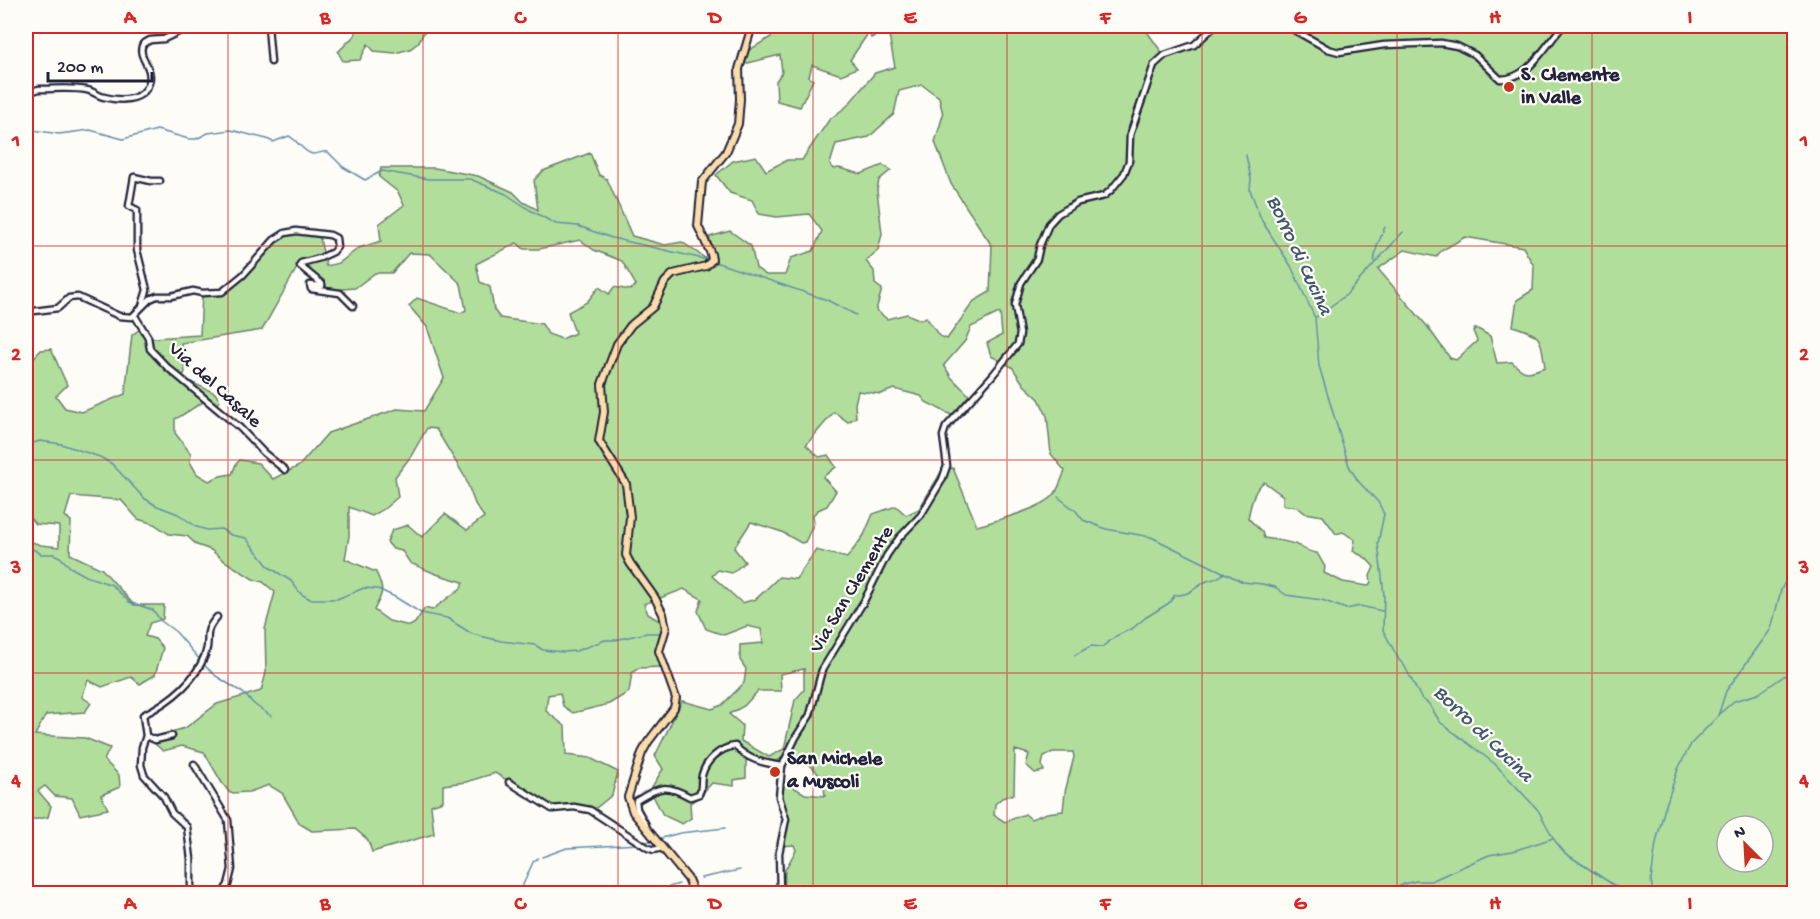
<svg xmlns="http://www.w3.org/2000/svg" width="1820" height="919" viewBox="0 0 1820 919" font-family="'Gochi Hand',sans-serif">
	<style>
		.green { fill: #b2de9c; stroke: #6a806c; stroke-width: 1.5; fill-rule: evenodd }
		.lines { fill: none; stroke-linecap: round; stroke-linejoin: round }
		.stream { stroke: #638ea7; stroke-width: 1.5 }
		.minor-casing { stroke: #22223b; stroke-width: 9 }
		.major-casing { stroke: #22223b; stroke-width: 10 }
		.minor { stroke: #fdfcf7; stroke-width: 4.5 }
		.major { stroke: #fbddab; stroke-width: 6 }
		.grid { fill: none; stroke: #d62828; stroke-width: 1.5; stroke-opacity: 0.55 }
		.poi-dot { fill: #c8321e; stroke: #fdfcf7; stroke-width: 2 }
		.labels { text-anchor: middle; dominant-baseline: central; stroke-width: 4.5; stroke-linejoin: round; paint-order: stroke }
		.poi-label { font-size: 20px; font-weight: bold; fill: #22223b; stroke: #fdfcf7; text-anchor: start }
		.street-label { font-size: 20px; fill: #22223b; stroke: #fdfcf7 }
		.water-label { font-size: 21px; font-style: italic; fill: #425871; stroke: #fdfcf7 }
		.neatline { fill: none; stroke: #d62828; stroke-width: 2 }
		.grid-label { font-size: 20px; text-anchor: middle; font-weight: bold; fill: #d62828 }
	</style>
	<rect width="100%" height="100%" fill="#fdfcf7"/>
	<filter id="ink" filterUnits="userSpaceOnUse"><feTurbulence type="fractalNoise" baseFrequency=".0167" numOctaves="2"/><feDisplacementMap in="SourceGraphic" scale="12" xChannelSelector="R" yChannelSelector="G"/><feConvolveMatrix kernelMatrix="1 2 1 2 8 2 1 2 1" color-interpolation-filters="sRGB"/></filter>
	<g filter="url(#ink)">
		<g class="green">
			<path d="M358 26H419L425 31 418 43 410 49 395 53 374 51 368 44 360 60 343 61 338 52 355 35Z"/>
			<path d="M774 26H1143L1163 54 1187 46 1211 26H1794L1792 51 1794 52V893H784L785 870 796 850 794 845 782 846C785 836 790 826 788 816 785 802 781 796 783 781L805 794 825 796C824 772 810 764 791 753L777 761 753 758 746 761V778L734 780V786L712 783 698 798 690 803 691 818 682 824 663 815 650 790 663 769 655 756 682 701 712 709 722 705 744 683 746 669 740 660V645L763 643 761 629 747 626 724 635 706 629 698 611 702 599 684 589 644 604 648 614 661 622C664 632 657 638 657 647 656 654 659 661 661 667L639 668 632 673 629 692 609 704 573 713 563 706 560 693 548 695 546 711 565 726 566 755 590 758 618 772 612 795 596 808 566 804 551 806 495 773 466 782 443 785V801L431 805 434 834 372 852 368 840 355 829 312 831 300 824 282 793 269 785 249 792 230 793 222 783 204 752 182 746 163 751 154 743 153 737 185 728 217 704 261 691 266 673 265 629 275 592 263 582 253 579 223 560 211 550 197 545 187 536 169 534 154 524 138 519 121 500 71 496 65 516 71 521 70 554 102 569 134 605H164L163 619 150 623 145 636 155 639 163 648 155 675 140 684 131 677 102 687 88 680 82 697 91 703 85 712 46 715 35 735 85 738 110 748 104 760 119 775 120 787 101 795 108 809 80 815 72 798 55 796 45 786 38 791 51 806 48 817 26 821V540L41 545 59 547V526L35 524 31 519 26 517V366L41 350 51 349 67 385 56 396 65 408 82 412 125 394 132 335 143 327 153 338 200 335 202 293 222 291 243 275 274 240 296 231 319 234 326 266 339 263 359 248 381 241 379 224 404 205 398 192 379 177 381 168H435L478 176 513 192 523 202 538 210 534 180 543 171 590 153 599 175 607 179 632 236 665 245 682 242 705 258H716L709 237 730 231 751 246 756 268 766 275H785L791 258 813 251 822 231 809 214 777 217 759 214 752 200 730 193 716 175 733 161 756 156 766 171 787 160H802L829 120 847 106 875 73 895 67 888 30 871 38 869 32 850 60 857 68 841 75 812 65 809 77 813 80 800 107 777 101 776 81 782 72 780 55 744 64 746 52 771 37ZM922 85 939 97 943 115 935 142 951 184 992 246 990 292 974 301 947 339 939 336 926 317 921 320 907 314 887 319 876 310 882 289 875 284 874 271 866 261 878 250 882 234 877 190 879 180 891 170 883 165 861 174 839 168 833 169 830 164 836 144 869 137 894 114 899 91ZM1465 237 1523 247 1534 266 1533 290 1517 300 1513 326C1543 336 1540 336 1545 367 1528 373 1526 376 1512 362L1497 363 1490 336 1476 328 1473 331 1477 341 1456 360 1450 358 1427 326 1378 269 1405 250 1436 257 1441 251ZM580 240 594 250 622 261 636 285 630 290 614 287 609 294 599 287 587 302 568 312 575 333 562 339 548 334 542 324 500 318 494 310 490 287 480 282 476 264 517 243 524 249H539ZM409 253 430 254 461 284 466 310 461 313 417 298 409 306 427 327 444 378 424 411 397 409 328 433 299 466 273 479 258 463 240 460 236 464 232 474 220 476 209 481 197 474 190 462 191 454 175 433V419C185 415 197 404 206 401L214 406 220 401 215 393 182 378 185 372 181 343 262 330 298 266 307 268 330 290 355 288 375 273H392ZM1000 313 1002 335 987 343 991 356 1012 367 1024 385 1039 399 1047 416 1051 454 1065 471C1061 479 1058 492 1052 497 1038 510 995 521 977 526L953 468 943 469 919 509 906 515 896 506 873 514 864 535 847 558 816 550 796 579 779 577 756 599 742 603 712 576 718 570 732 573 745 562 734 548 751 522 782 532 801 543 805 542 814 523 813 515 818 510 827 506 836 491 823 477 836 467 828 455 819 457 806 445 834 412 848 422 856 417 855 404 858 391 881 394 894 389 921 396 926 402 953 416 969 395 951 377 944 365 965 341 971 327C981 323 990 316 1000 313ZM427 428 436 429 465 477 475 504 484 517 467 530 445 514 422 537 408 525 392 530 387 542 393 549 402 551 410 563 436 574 463 582 461 588 432 610 425 608 415 623 410 626 389 621 374 610C383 592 385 592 376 572L345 559 349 536V507L372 516 384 509 398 497 395 477 411 456ZM1264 482 1283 496V505L1297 507 1305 513 1323 516 1336 534 1343 532 1355 540 1353 551 1366 558 1374 567 1370 576 1371 582 1368 586 1343 582 1324 573 1325 567 1317 553C1309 552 1305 550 1299 546 1289 541 1275 540 1264 538L1262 532 1248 518C1251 505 1253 490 1264 482ZM804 669V690L795 700 784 749 769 757 741 741 742 725 729 714 744 706 758 691H781L780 674ZM1015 750 1029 754 1026 765 1035 773 1044 771 1042 765 1044 756 1053 752H1073L1074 757 1065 792 1063 811 1047 813 1031 819 1025 814 1005 822 994 815 995 804 1002 798 1014 794ZM1727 826H1763V862H1727Z"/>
		</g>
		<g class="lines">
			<g class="stream">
				<path d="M26 129 59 134 90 130 123 139 157 130 189 139H196L208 133 231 130 267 139 273 142 289 136C297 140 304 153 313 154 318 154 323 151 328 152L343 167 365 180 382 171 428 179H470L506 194 530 210 556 224 578 226 612 238 708 260"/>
				<path d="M1246 155 1251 179 1250 190 1262 221 1291 266 1315 318 1319 366 1349 466 1358 481 1378 502 1384 514 1378 543 1384 595 1383 630 1399 660 1404 665 1421 698 1429 704 1440 722 1495 764 1538 810 1555 841 1565 853 1618 888 1633 894"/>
				<path d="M715 262 827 300 856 315"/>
				<path d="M1374 262 1377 246 1385 227"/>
				<path d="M1316 317 1346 295 1403 232"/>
				<path d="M26 445 40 441 61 444 100 457 112 464 144 498 155 505 178 514 197 527 207 530 221 529 231 535 246 538 269 567 291 581 301 594 310 599H337L364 588 378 589 395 597 421 613 447 618 472 634 501 641 535 645 543 650 563 652 576 651 605 640H615L647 633H661"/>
				<path d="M1058 497 1076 511 1083 520 1106 529 1151 537 1243 582 1262 584 1275 587 1286 595 1322 600 1346 609 1360 606 1382 611"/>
				<path d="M26 545 41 554H53L60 557 70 567 86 576 112 585 129 602 153 610 161 621 176 632 200 660"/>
				<path d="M1075 655 1091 646 1102 647 1116 636 1133 628 1145 618 1169 603 1175 595C1190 596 1195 587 1207 581 1214 579 1218 579 1224 573"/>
				<path d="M203 664 216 676 243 693 255 705 271 716"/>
				<path d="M1718 715 1734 701 1758 694 1784 676 1794 672"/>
				<path d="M658 839 680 833 725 828"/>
				<path d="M643 843 653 840"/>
				<path d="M542 857 567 848 639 844"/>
				<path d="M701 878 740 870"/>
				<path d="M519 894 533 862 538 858"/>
				<path d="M646 894 679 884"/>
				<path d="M1385 894 1404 884 1416 881H1431L1489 855 1513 851 1553 838"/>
				<path d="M1653 894 1651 880 1656 843 1664 811 1678 769 1691 744 1718 716 1726 691 1771 629 1781 590 1794 563"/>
			</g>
			<defs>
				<g id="minor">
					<path d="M268 26 271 62"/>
					<path d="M1287 26 1328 49 1339 52 1384 45 1441 43 1457 46 1475 55 1500 79C1529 80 1546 44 1563 26"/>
					<path d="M26 96 33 91 39 89C54 89 72 87 87 90 93 91 98 96 104 97 119 101 143 102 149 83 154 66 136 57 143 44L150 40 164 39 191 26"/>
					<path d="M142 306 147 290 137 250V210L129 206 134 177 151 181H160"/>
					<path d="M26 312 58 308 69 298 78 297 119 316 132 317 150 299 157 296H171L193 291 202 293 222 292 243 275 274 240 285 233 296 231 330 235 336 238 337 247 333 252 320 258 301 263 300 266 322 284V286L310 285 311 289 340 293 353 306"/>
					<path d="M135 316 148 337 150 349 167 367 240 428 264 453 285 470"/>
					<path d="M146 736 155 740 172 736"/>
					<path d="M194 764 228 820 232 869 228 885 222 894"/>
					<path d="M509 782 552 809 574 807 590 810 648 848 654 850 662 848"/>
					<path d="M646 825 637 809 636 801C660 787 664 783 690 797L699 794C703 787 700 783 702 775 706 760 720 748 735 746 748 760 763 763 782 766"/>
					<path d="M191 894V859L187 827 172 813 164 797 144 775 141 765 142 747 146 736 143 715C169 702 194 683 205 655 212 637 201 635 217 617"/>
					<path d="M780 894 779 853 786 819 779 797 782 766 796 737 810 715 822 670 864 601 887 555 899 538 921 515 942 480 947 466 943 436 946 427 992 376 1018 344 1020 334 1015 305 1021 283 1037 259 1040 245 1049 224 1058 214 1078 202 1104 196 1111 190 1124 174 1129 161 1130 135 1154 65 1165 55 1194 45 1215 26"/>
				</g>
				<path id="major" d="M694 894 688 879 633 812 628 797 642 753 648 742 674 708 676 698 659 651 666 628 663 614 655 598 630 563 626 555 630 517 626 484 599 441 604 412 602 384 617 344 631 325 653 307 665 282 673 274 706 266 712 260 711 254 698 226 702 182 726 152 738 124 740 99 739 69 752 26"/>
			</defs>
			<use href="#minor" class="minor-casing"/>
			<use href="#major" class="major-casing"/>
			<use href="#minor" class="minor"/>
			<use href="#major" class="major"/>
		</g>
	</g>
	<path class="grid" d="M228 26V894M423 26V894M618 26V894M813 26V894M1007 26V894M1202 26V894M1397 26V894M1592 26V894M26 246H1794M26 460H1794M26 673H1794"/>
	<g class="poi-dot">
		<circle cx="1509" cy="87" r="6"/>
		<circle cx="775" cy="772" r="6"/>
	</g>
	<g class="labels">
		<g class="poi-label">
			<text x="1521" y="76">S. Clemente<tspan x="1521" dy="23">in Valle</tspan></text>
			<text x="787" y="760">San Michele<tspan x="787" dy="23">a Muscoli</tspan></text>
		</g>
		<g class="street-label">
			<text transform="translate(214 386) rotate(42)">Via del Casale</text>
			<text transform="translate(853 590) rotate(-59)">Via San Clemente</text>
		</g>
		<g class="water-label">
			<text transform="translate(1298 256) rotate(65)">Borro di Cucina</text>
			<text transform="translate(1482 735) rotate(44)">Borro di Cucina</text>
		</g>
	</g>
	<rect width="1820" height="919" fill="none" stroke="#fdfcf7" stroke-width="66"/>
	<g transform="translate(1745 844) rotate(336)"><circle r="28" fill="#fdfcf7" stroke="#a5a5ac" stroke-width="1.5"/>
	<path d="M0-4.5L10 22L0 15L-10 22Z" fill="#c8321e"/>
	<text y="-9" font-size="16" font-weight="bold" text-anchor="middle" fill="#22223b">N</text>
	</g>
	<path d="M48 72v9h104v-9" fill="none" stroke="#22223b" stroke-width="3"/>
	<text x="57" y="72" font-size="18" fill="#22223b" stroke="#fdfcf7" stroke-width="4.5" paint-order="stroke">200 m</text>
	<rect x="33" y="33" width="1754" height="853" class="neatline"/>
	<g class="grid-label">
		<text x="130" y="23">A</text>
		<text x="325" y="23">B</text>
		<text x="520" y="23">C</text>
		<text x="715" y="23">D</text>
		<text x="910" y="23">E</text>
		<text x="1105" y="23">F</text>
		<text x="1300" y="23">G</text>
		<text x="1495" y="23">H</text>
		<text x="1690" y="23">I</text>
		<text x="16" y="146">1</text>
		<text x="1804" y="146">1</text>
		<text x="16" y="360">2</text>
		<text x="1804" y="360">2</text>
		<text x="16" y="573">3</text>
		<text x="1804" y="573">3</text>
		<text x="16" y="786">4</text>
		<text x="1804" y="786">4</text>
		<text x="130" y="909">A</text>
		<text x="325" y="909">B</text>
		<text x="520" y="909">C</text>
		<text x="715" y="909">D</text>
		<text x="910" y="909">E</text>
		<text x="1105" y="909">F</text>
		<text x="1300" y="909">G</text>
		<text x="1495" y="909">H</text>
		<text x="1690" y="909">I</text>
	</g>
</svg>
